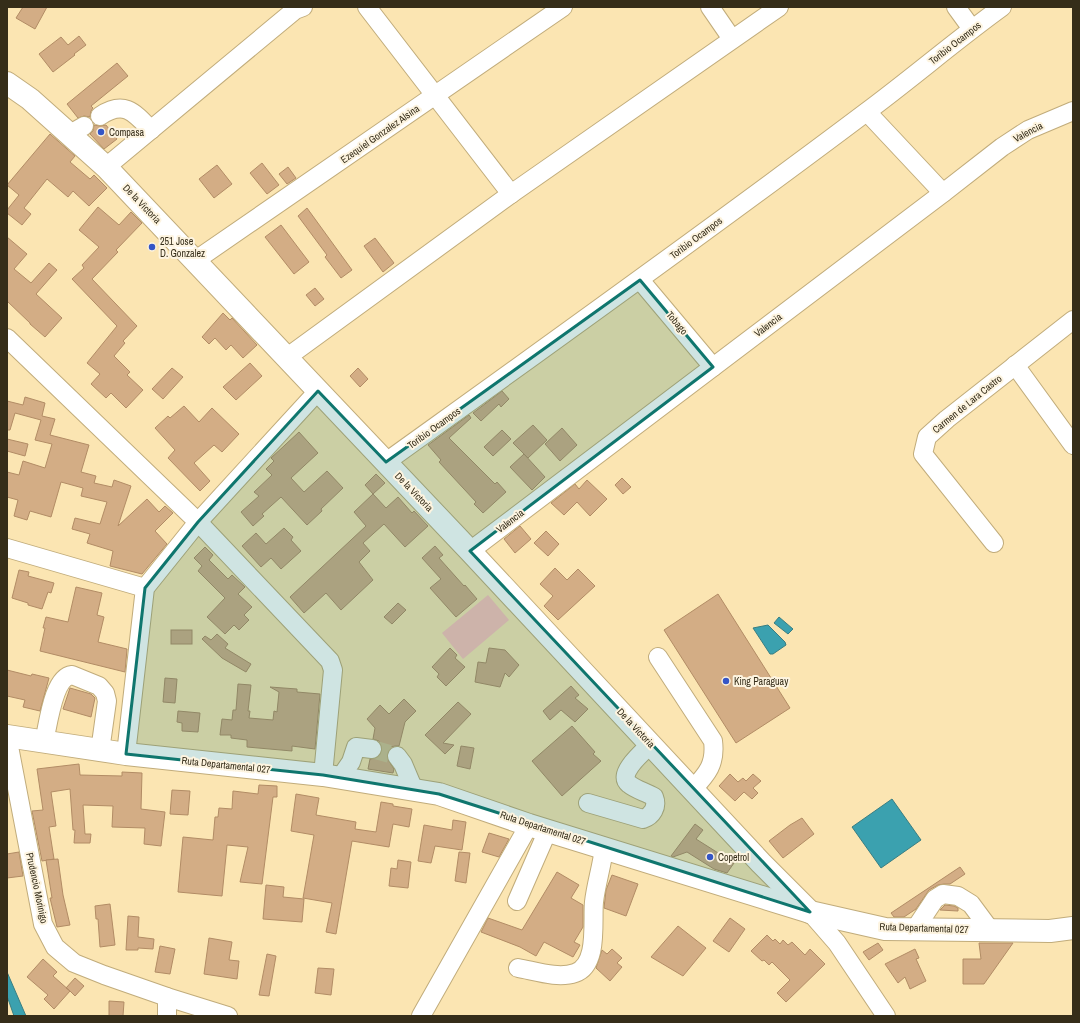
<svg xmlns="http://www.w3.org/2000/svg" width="1080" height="1023" viewBox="0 0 1080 1023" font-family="'Archivo Narrow',sans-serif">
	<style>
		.green { fill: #fdc2ba }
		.water { fill: #3ba1af; stroke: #397e82 }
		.building { fill: #d3ad85; stroke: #b28c65 }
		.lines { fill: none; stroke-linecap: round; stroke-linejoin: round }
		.minor-tunnel { stroke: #d3c093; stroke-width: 18; stroke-dasharray: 18 9; stroke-linecap: butt }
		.minor-casing { stroke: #c1ac7b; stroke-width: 20 }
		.major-casing { stroke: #c1ac7b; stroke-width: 24 }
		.minor { stroke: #fff; stroke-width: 18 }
		.major { stroke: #fff; stroke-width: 22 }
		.marked { fill: #0f766e; fill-opacity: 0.2; stroke: #0f766e; stroke-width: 3; stroke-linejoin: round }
		.poi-dot { fill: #3555c6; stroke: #fdf4e0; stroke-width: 1.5 }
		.labels { text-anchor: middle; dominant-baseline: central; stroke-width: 4; stroke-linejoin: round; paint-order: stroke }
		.street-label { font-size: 10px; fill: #352d19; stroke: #fdf4e0 }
		.poi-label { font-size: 10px; fill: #352d19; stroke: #fdf4e0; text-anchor: start }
	</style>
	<rect width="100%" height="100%" fill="#fbe5b2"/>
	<path class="green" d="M488 595 509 620 463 659 442 633Z"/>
	<g class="water">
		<path d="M779 617 793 629 788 634 774 623Z"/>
		<path d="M768 625 785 642 786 645 773 654H770L753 628Z"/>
		<path d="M892 799 921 840 881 868 852 827Z"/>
		<path d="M7 972 26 1016H14L7 996Z"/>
	</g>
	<g class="building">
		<path d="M23 7H47L35 29 16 18Z"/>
		<path d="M79 36 86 45 74 54 75 55 53 72 39 54 61 37 68 45Z"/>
		<path d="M117 63 128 76 91 106 93 108 91 111 90 117 84 116 78 118 67 104Z"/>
		<path d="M94 125 100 126 106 125 117 139 104 149 90 134 93 131Z"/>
		<path d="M50 134 75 156 70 162 90 179 94 175 107 188 89 206 73 191 68 197 47 179 24 208 31 214 22 225 7 213V210L19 195 7 185Z"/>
		<path d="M262 163 279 185 267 194 250 173Z"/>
		<path d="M217 165 232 184 214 198 199 179Z"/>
		<path d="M288 167 296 178 287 184 279 174Z"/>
		<path d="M98 207 119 225 131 212 142 223 116 250 118 252 92 279 137 326 123 341 125 343 114 356 130 372 127 375 143 390 126 408 111 393 106 398 91 384 100 374 87 363 117 326 72 279 84 268 82 265 99 247 79 230Z"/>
		<path d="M307 208 352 270 341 278 325 257 327 255 298 216Z"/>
		<path d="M281 225 309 262 294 274 265 237Z"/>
		<path d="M7 237 27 254 14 269 31 283 49 263 57 270 36 294 62 318 45 337 30 324V323L7 301Z"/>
		<path d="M375 238 394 263 383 272 364 246Z"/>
		<path d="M315 288 324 299 315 306 306 295Z"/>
		<path d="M223 313 230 320 232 318 257 345 243 358 231 345 226 350 215 338 209 344 202 337Z"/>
		<path d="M250 363 262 376 236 400 223 387Z"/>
		<path d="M172 368 183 377 163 399 152 389Z"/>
		<path d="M358 368 368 379 360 387 350 376Z"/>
		<path d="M502 391 509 399 501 407 499 404 481 421 473 413Z"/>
		<path d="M25 397 45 403 42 416 55 419 50 435 89 445 81 472 96 476 94 483 112 487 114 480 131 486 118 526 147 499 159 512 165 506 173 513 155 531 167 544 142 574 110 566 113 551 87 543 90 534 72 529 75 518 100 524 107 502 81 496 83 488 61 482 51 517 30 511 27 520 14 516 18 500 7 497V472L19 475 23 461 45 468 52 444 35 440 41 420 15 413 10 430H7V401L23 405Z"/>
		<path d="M184 406 199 422 212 408 239 434 222 452 214 445 194 463 210 481 200 491 168 458 175 450 155 428 168 416 170 418Z"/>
		<path d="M469 415 471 418 449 438 495 484 497 482 506 492 483 513 474 504 476 502 439 462 441 460 428 445Z"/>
		<path d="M533 425 547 440 528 458 513 443Z"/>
		<path d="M562 428 577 445 560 461 545 444Z"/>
		<path d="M502 430 511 439 493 456 484 447Z"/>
		<path d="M299 432 318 453 291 478 304 492 327 471 343 488 321 509 322 511 307 525 281 497 262 514 264 516 253 526 241 512 259 496 254 492 272 475 266 469 274 461 271 458Z"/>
		<path d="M7 439 28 444 25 456 7 451Z"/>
		<path d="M524 454 545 477 532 490 510 467Z"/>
		<path d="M376 474 385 483 373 494 365 485Z"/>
		<path d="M622 478 631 487 623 494 615 485Z"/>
		<path d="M587 480 607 499 590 516 577 502 564 515 551 503 575 484 579 489Z"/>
		<path d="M373 494 386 508 398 497 412 513 414 511 428 526 405 547 384 524 363 543 370 551 359 562 373 580 341 610 326 593 304 613 290 597 366 526 354 512Z"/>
		<path d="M520 526 531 539 515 553 504 539Z"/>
		<path d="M284 528 293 537 291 540 301 551 281 569 271 558 261 567 242 546 256 533 266 544Z"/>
		<path d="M546 531 559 544 548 556 534 543Z"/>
		<path d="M435 546 443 555 439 558 464 586 465 585 477 599 456 617 430 588 441 579 422 558Z"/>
		<path d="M205 547 213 555 209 560 228 579 232 575 245 587 238 594 252 607 244 615 249 620 239 630 234 625 225 634 207 617 225 598 198 571 202 566 194 558Z"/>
		<path d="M555 568 567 580 578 569 595 586 558 620 544 606 553 596 540 584Z"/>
		<path d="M19 570 29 572 28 576 54 583 51 593 48 592 42 609 28 605V603L12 598Z"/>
		<path d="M76 587 102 593 97 615 104 617 98 642 127 649 125 672 40 651 45 628H43L46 617 68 622Z"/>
		<path d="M718 594 790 708 736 743 664 630Z"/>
		<path d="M398 603 406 610 392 624 384 617Z"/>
		<rect x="171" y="630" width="21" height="14"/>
		<path d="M217 634 228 644 225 648 251 664 246 672 222 658 202 639 205 636 211 640Z"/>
		<path d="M450 648 457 655 455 658 465 667 446 686 437 677 439 674 432 667Z"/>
		<path d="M489 648 505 650 519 665 509 677 505 673 500 687 475 682 478 662 486 663Z"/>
		<path d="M7 670 31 676 32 674 49 678 40 711 23 707 25 700 7 696Z"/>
		<path d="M165 678 177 679 175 703 163 702Z"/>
		<path d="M238 684 251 685 248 711H250L249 718 273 720 274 711 277 712 279 692 270 687 297 689V692L320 694 315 749 292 746V751L247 747V740L231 738V735H220L222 719 232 720 233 710H236Z"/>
		<path d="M571 686 579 695 575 698 588 709 575 722 561 710 550 720 543 711Z"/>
		<path d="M70 688 91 694 95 698 91 717 63 709Z"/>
		<path d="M404 699 416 711 405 722 399 746H395L391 747 387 752V758L394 769 393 773 368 769 370 759 376 758 381 755 382 750 381 745 379 741 373 739 375 728 367 719 380 705 389 714Z"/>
		<path d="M458 702 471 714 443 743 454 745 445 754 425 735Z"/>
		<path d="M178 711 200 713 198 732 182 731V723L177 722Z"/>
		<path d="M572 726 595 752 593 754 601 761 562 796 532 761Z"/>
		<path d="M461 746 474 748 470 769 457 766Z"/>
		<path d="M79 764 80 775 122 776V772L142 773 141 809 165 812 161 846 144 844 145 828 112 827 113 806 83 805 85 834H91L90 843H74L75 830H73L70 789 51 792 56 826 49 827 54 859 42 861 32 811 43 810 37 769Z"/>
		<path d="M730 774 738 782 743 778 746 781 753 774 761 781 753 788 758 793 752 799 744 792 735 801 719 786Z"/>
		<path d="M259 785 277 786V797H273L262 884 240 882 248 847 227 845 222 896 178 892 183 837 213 840 215 817H218L219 808 232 809 233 791 258 794Z"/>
		<path d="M172 790 190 791 188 815 170 814Z"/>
		<path d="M296 794 319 798 316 815 356 822 355 829 376 832 381 802 393 804V806L412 809 409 827 393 824 389 847 352 841 336 934 326 932 332 903 303 898 314 835 291 831Z"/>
		<path d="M802 818 814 834 783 858 769 841 790 825Z"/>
		<path d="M453 820 466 822 462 850 435 846 431 863 418 861 424 825 452 830Z"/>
		<path d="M695 824 703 830 696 839 734 863 727 873 714 869 687 852 673 857 671 856Z"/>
		<path d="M489 833 509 839 499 857 482 852Z"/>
		<path d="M19 852 23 876 7 878V854Z"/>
		<path d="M459 852 470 853 466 883 455 881Z"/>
		<path d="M58 859 63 895 70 925 57 927 50 898H52L46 860Z"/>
		<path d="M398 860 411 862 408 888 389 886 391 868 397 869Z"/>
		<path d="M960 867 965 874 950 884H944L938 885 929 890 916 909 904 917H894L891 913Z"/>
		<path d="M557 872 579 885 571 898 583 905V927L574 942 580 945 573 957 544 942 536 956 520 947 481 932 488 918 522 930Z"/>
		<path d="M612 875 638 884 626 916 604 908 606 890Z"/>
		<path d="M266 885 284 887 283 897 304 899 302 922 263 919Z"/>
		<path d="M110 904 115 945 100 947 98 919H96L95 906Z"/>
		<path d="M945 905 954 906 958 908V911L940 910Z"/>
		<path d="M128 916 139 917 138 937 154 939 153 949 138 948V950H126Z"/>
		<path d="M730 918 745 929 729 952 713 941Z"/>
		<path d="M678 926 706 948 683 976 651 957Z"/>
		<path d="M767 935 773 941 775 939 780 944 783 940 788 945 792 942 805 955 810 949 825 964 786 1002 777 993 790 980 772 962 769 965 764 960 762 961 751 951Z"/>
		<path d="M209 938 232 942 229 960 239 961 237 979 204 974Z"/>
		<path d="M878 943 883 950 869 960 863 952Z"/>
		<path d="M979 943H1013L984 984H963V959H981Z"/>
		<path d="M160 946 175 949 170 974 155 972Z"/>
		<path d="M612 949 622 958 617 963 622 967 610 981 596 968 602 950 607 954Z"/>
		<path d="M915 949 919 958 916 959 926 981 910 989 905 977 898 983 885 964Z"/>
		<path d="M267 954 276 956 269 996 259 995Z"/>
		<path d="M43 959 57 972 53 976 70 991 66 988 75 978 84 986 75 996 70 991 54 1009 44 999 48 995 27 977Z"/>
		<path d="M318 968 334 969 331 995 315 993Z"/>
		<path d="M109 1001 124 1002 123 1016H109Z"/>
	</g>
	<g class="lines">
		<path class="minor-tunnel" d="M372 749 397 756"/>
		<defs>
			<g id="minor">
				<path d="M367 7 511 194"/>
				<path d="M710 7 732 39"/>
				<path d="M956 7 972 29"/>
				<path d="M867 112 943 193"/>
				<path d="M100 116C124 100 134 112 151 130"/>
				<path d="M70 134 84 126"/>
				<path d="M106 167 295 10 303 7"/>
				<path d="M196 260 563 7"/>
				<path d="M640 280 713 367"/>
				<path d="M7 338 198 522 330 661 333 670 323 775"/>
				<path d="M286 358 511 194 779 7"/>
				<path d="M1015 365 1073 445"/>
				<path d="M386 462C546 347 707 232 865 113 911 79 955 41 1002 7"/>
				<path d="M994 543 923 454 927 437 947 419 1073 320"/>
				<path d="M7 548 145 588"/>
				<path d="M470 551 943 193 1002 147 1028 130 1073 111"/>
				<path d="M658 657 713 741C716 764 707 774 693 789"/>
				<path d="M7 736 43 924 55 947 74 963 104 975 167 997 228 1016"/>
				<path d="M44 742C48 726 53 677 72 675L99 686 105 693 107 701 100 751"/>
				<path d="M126 754 145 588 198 522 318 391"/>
				<path d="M397 756 403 764 414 790"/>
				<path d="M340 778 351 762 356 747 372 749"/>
				<path d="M588 803 643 819C652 816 658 807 654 797 646 792 636 790 629 784 616 774 644 751 651 744"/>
				<path d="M517 901 548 830"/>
				<path d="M810 912 837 943 886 1016"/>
				<path d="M915 929 935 899 943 894 958 896 971 904 991 931"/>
				<path d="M518 968C535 971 558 979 575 973 599 965 592 921 594 902 596 884 602 866 604 848"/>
				<path d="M167 997V1016"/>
				<path d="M421 1016 529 825"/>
			</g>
			<g id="major">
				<path d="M7 83 30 99 106 167 470 551 761 863 810 912"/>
				<path d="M7 736 126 754 323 775 439 794 529 825 810 912 885 929 1050 931 1073 928"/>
			</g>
		</defs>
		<use href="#minor" class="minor-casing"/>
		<use href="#major" class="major-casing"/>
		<use href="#minor" class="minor"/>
		<use href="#major" class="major"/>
	</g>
	<path class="marked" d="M640 280 713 367 470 551 810 912 439 794 323 775 126 754 145 588 198 522 318 391 386 462Z"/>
	<g class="poi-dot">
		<circle cx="101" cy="132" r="4"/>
		<circle cx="152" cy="247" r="4"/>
		<circle cx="726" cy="681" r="4"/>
		<circle cx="710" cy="857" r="4"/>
	</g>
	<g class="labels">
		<g class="street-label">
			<text transform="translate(955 43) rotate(-38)">Toribio Ocampos</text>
			<text transform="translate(1028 132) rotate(-28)">Valencia</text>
			<text transform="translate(380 134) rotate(-35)">Ezequiel Gonzalez Alsina</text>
			<text transform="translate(142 204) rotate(46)">De la Victoria</text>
			<text transform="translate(696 238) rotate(-37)">Toribio Ocampos</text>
			<text transform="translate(677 323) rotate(50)">Tobago</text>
			<text transform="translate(768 325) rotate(-37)">Valencia</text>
			<text transform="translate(967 404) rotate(-39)">Carmen de Lara Castro</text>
			<text transform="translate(434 428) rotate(-36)">Toribio Ocampos</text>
			<text transform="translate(414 492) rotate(46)">De la Victoria</text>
			<text transform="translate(510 521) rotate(-37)">Valencia</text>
			<text transform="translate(636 728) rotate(47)">De la Victoria</text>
			<text transform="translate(226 765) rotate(6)">Ruta Departamental 027</text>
			<text transform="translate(543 828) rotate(18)">Ruta Departamental 027</text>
			<text transform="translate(37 888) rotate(78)">Prudencio Morinigo</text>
			<text transform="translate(924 928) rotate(2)">Ruta Departamental 027</text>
		</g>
		<g class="poi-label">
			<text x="109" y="132">Compasa</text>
			<text x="160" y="241">251 Jose<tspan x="160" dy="12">D. Gonzalez</tspan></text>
			<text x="734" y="681">King Paraguay</text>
			<text x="718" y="857">Copetrol</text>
		</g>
	</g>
	<rect width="1080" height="1023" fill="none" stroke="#352d19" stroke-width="16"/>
</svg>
